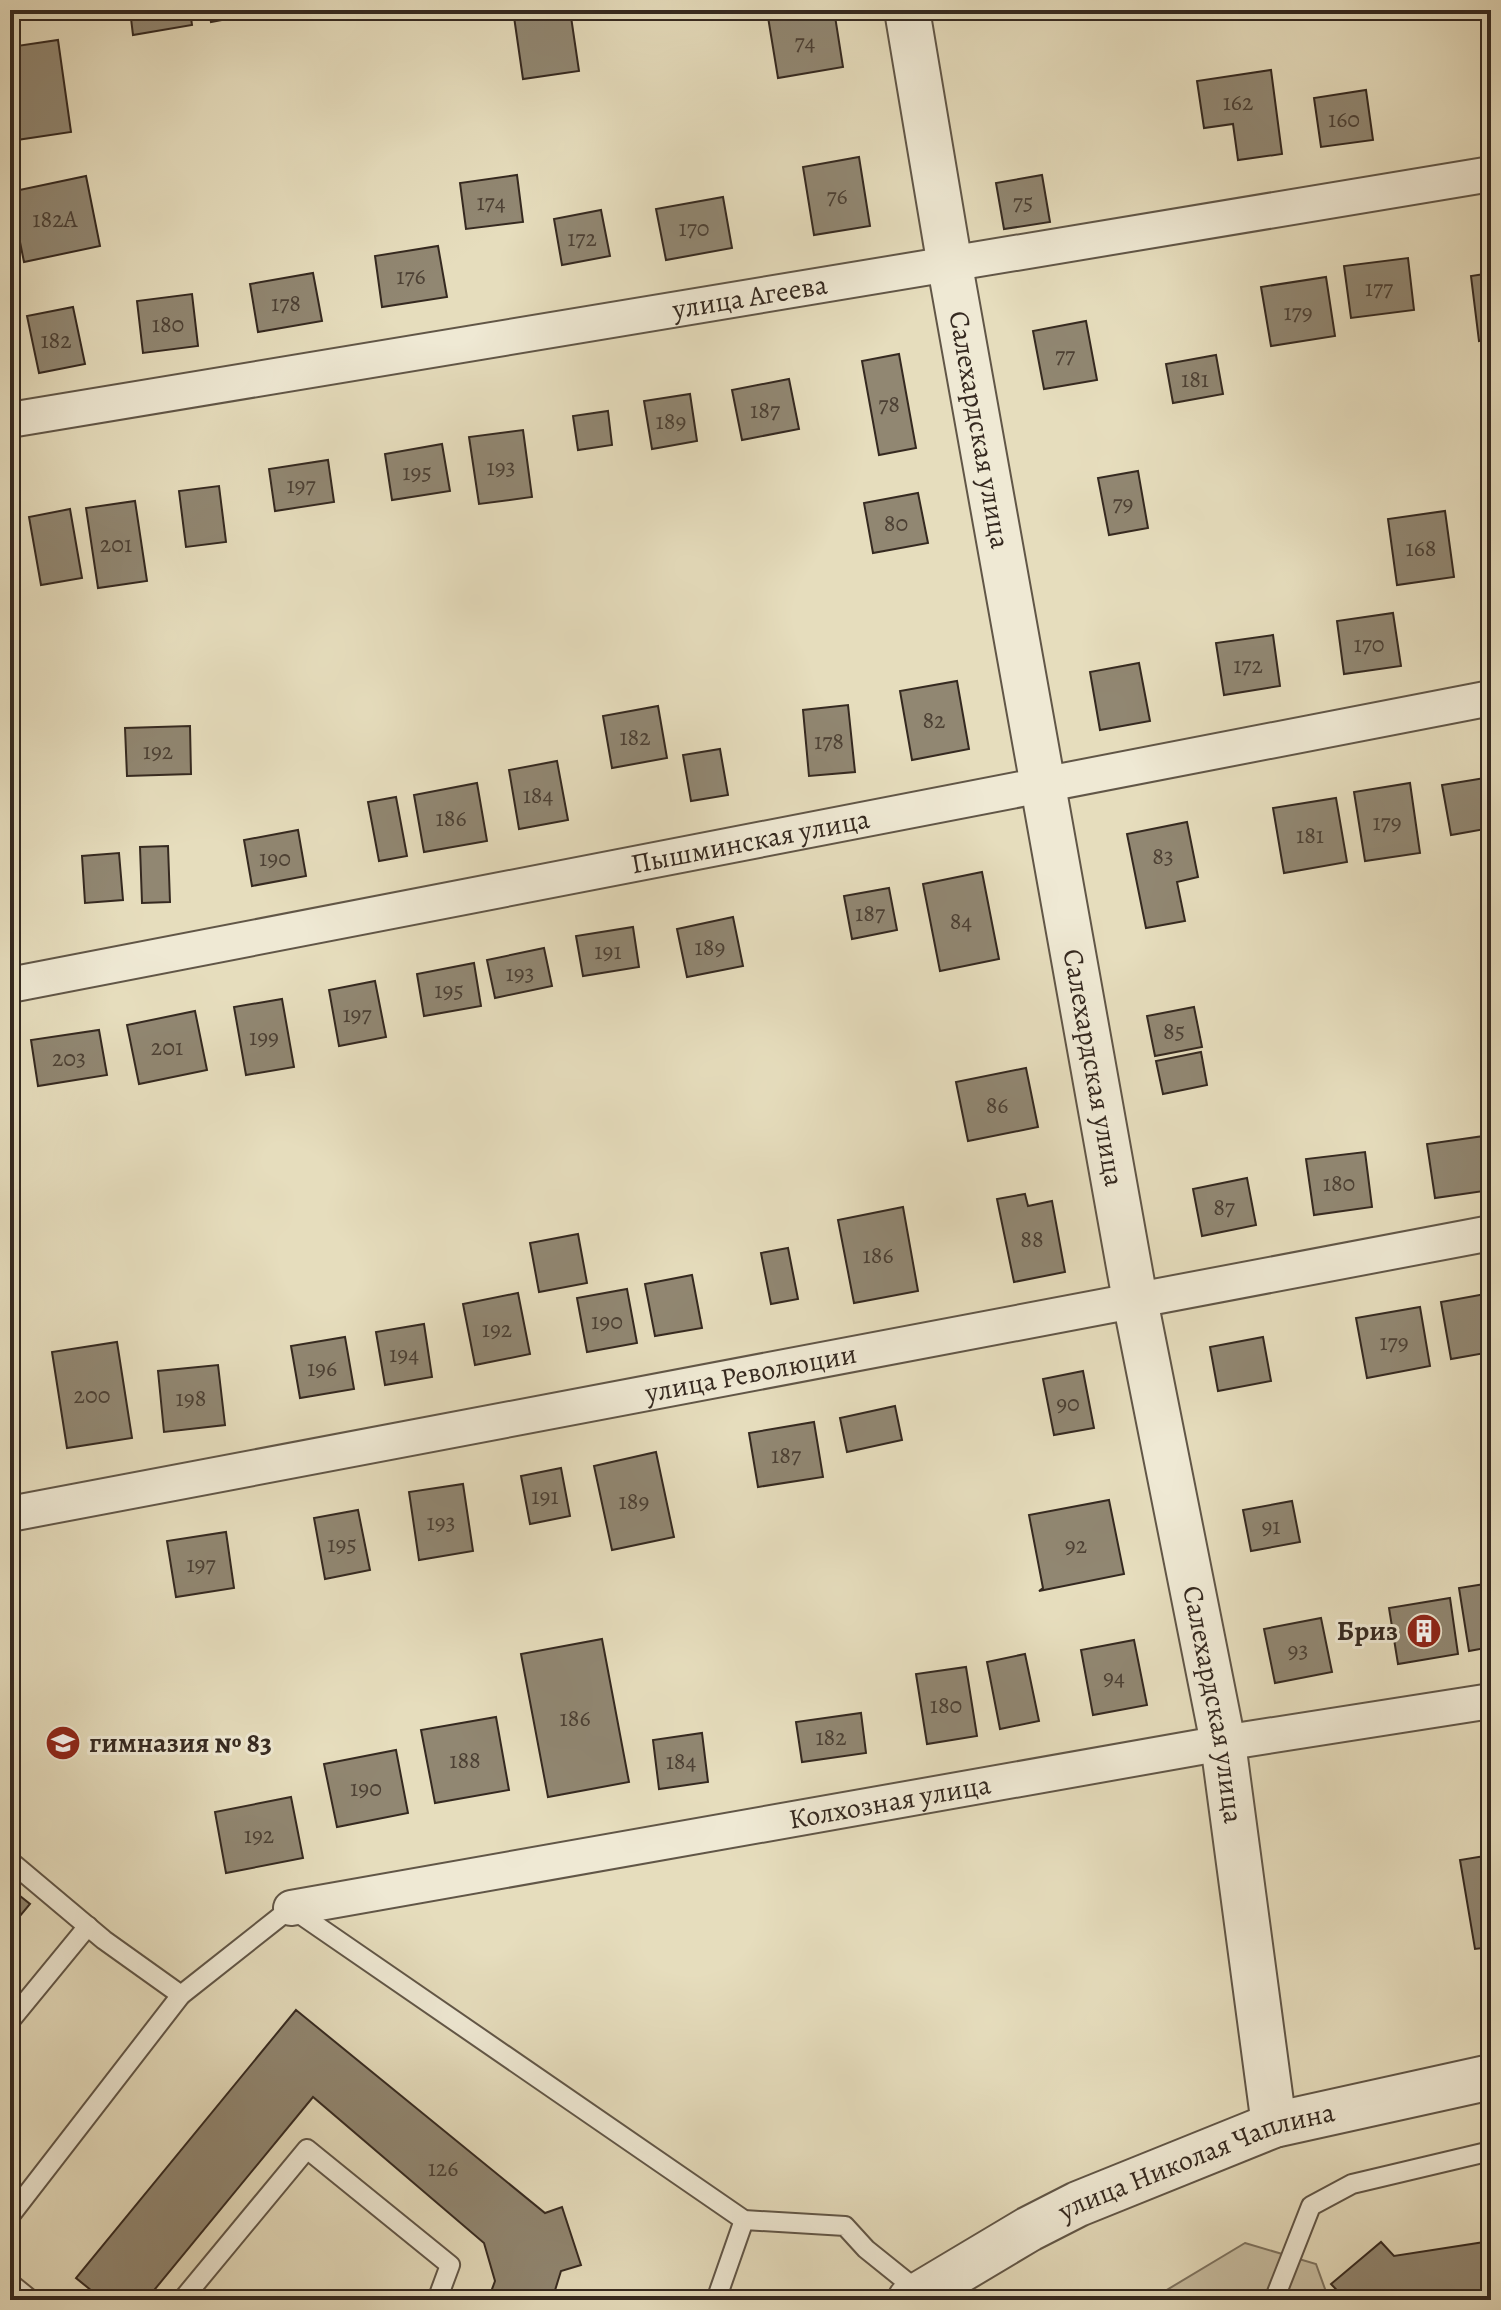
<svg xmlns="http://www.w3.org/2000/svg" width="1501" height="2310" viewBox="0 0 1501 2310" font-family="Alegreya,serif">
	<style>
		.green { fill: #c8bea2; stroke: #7e7461; stroke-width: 2 }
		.building { fill: #918772; stroke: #352920; stroke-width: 2 }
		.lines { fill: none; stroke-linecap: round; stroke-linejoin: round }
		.service-casing { stroke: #615647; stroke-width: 22 }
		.minor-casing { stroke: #615647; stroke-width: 38 }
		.tertiary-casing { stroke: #615647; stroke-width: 48 }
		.service { stroke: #efe9d4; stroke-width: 18 }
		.minor { stroke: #efe9d4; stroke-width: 34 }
		.tertiary { stroke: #efe9d4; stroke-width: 44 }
		.labels { text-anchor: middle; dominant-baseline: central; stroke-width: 6; stroke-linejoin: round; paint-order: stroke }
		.number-label { font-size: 24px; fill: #4c4034 }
		.street-label { font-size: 28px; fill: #352920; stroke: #efe9d4 }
		.poi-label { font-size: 28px; font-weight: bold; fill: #352920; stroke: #efe9d4; text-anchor: end }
	</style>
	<rect width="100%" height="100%" fill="#e6ddbd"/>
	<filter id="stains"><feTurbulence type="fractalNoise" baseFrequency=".0025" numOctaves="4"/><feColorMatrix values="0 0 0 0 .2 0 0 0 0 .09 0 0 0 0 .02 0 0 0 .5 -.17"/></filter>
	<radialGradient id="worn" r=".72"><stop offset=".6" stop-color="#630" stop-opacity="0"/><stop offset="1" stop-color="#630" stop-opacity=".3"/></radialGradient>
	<path class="green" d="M1245 2243 1316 2264 1329 2300H1150Z"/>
	<g class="building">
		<path d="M130 10H190L192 25 133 35Z"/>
		<path d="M209 10H263L264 12 211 22Z"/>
		<path d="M513 10H570L579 71 523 79Z"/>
		<path d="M813 10H834L843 67 778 78 768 17Z"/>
		<path d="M58 40 71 132 10 141V47Z"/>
		<path d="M1271 70 1282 154 1238 160 1233 124 1204 128 1197 81Z"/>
		<path d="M1366 90 1373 140 1321 147 1314 98Z"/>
		<path d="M859 157 870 226 814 235 803 167Z"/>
		<path d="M517 175 523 222 466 229 460 183Z"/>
		<path d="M1042 175 1050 222 1004 229 996 183Z"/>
		<path d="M86 176 100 246 24 262 10 192Z"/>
		<path d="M723 197 732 248 666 260 656 209Z"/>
		<path d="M601 210 610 256 562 265 554 219Z"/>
		<path d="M438 246 447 297 382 307 375 256Z"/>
		<path d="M1408 258 1414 310 1351 318 1344 266Z"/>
		<path d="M313 273 322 321 258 332 250 284Z"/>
		<path d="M1491 273V339L1479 341 1471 276Z"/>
		<path d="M1326 277 1335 336 1271 346 1261 287Z"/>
		<path d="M192 294 198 346 143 353 137 301Z"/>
		<path d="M73 307 85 364 39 373 27 316Z"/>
		<path d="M1086 321 1097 380 1044 389 1033 331Z"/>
		<path d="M899 354 916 448 879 455 862 361Z"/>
		<path d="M1216 355 1223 394 1173 403 1166 364Z"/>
		<path d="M789 379 799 429 742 440 732 390Z"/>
		<path d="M690 394 697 441 652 449 644 401Z"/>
		<path d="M608 411 612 445 578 450 573 416Z"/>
		<path d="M523 430 532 497 479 504 469 437Z"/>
		<path d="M442 444 450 491 392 500 385 454Z"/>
		<path d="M328 460 334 502 275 511 269 469Z"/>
		<path d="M1138 471 1148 528 1109 535 1098 478Z"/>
		<path d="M219 486 226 542 186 547 179 491Z"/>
		<path d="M918 493 928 543 873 553 864 503Z"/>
		<path d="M135 501 147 581 98 588 86 508Z"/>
		<path d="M70 509 82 578 41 585 29 517Z"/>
		<path d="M1445 511 1454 577 1397 585 1388 519Z"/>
		<path d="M1491 599V639L1484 601Z"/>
		<path d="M1393 613 1401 666 1344 674 1337 621Z"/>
		<path d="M1273 635 1280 686 1224 695 1216 643Z"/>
		<path d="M1139 663 1150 721 1100 730 1090 672Z"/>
		<path d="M957 681 969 749 912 760 900 691Z"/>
		<path d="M848 705 855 772 809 776 803 710Z"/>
		<path d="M658 706 667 758 612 768 603 716Z"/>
		<path d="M190 726 191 774 127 776 125 728Z"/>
		<path d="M720 749 728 795 691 801 683 755Z"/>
		<path d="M557 761 568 820 519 829 509 770Z"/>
		<path d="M1491 777V828L1451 835 1442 785Z"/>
		<path d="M477 783 487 841 424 852 414 795Z"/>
		<path d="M1410 783 1420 853 1365 861 1354 792Z"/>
		<path d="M396 797 407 856 379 861 368 802Z"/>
		<path d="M1336 798 1347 862 1284 873 1273 808Z"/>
		<path d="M1187 822 1198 877 1177 882 1185 921 1146 928 1127 834Z"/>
		<path d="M298 830 306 876 252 886 244 840Z"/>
		<path d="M13 835 17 875 10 876V836Z"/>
		<path d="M168 846 170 902 142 903 140 847Z"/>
		<path d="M119 853 123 900 85 903 82 856Z"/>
		<path d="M982 872 999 959 940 971 923 884Z"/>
		<path d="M889 888 897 930 852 939 844 896Z"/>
		<path d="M733 917 743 966 687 977 677 929Z"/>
		<path d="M633 927 639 967 583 976 576 936Z"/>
		<path d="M544 948 552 986 495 998 487 960Z"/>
		<path d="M474 963 481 1006 424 1016 417 974Z"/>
		<path d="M375 981 386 1037 339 1046 329 990Z"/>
		<path d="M282 999 294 1067 246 1075 234 1007Z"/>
		<path d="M1194 1007 1202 1047 1155 1056 1147 1016Z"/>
		<path d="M195 1011 207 1070 139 1084 127 1025Z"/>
		<path d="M99 1030 107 1075 38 1086 31 1040Z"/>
		<path d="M1201 1052 1207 1085 1163 1094 1156 1061Z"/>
		<path d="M1026 1068 1038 1127 968 1141 956 1082Z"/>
		<path d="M1484 1136 1491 1190 1435 1198 1427 1144Z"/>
		<path d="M1365 1152 1372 1207 1314 1215 1306 1159Z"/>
		<path d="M1247 1178 1256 1225 1202 1236 1193 1189Z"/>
		<path d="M1025 1194 1028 1206 1052 1201 1065 1272 1014 1282 997 1199Z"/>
		<path d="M903 1207 918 1291 854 1303 838 1220Z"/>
		<path d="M578 1234 587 1283 539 1292 530 1243Z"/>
		<path d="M788 1248 798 1299 771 1304 761 1253Z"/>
		<path d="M692 1275 702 1328 655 1336 645 1284Z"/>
		<path d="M627 1289 637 1343 587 1352 577 1298Z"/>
		<path d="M518 1293 530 1354 475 1365 463 1304Z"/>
		<path d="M1491 1293V1352L1451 1359 1441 1302Z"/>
		<path d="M1420 1307 1430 1366 1367 1378 1356 1318Z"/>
		<path d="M424 1324 432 1377 385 1385 376 1332Z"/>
		<path d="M345 1337 354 1389 300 1398 291 1346Z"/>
		<path d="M1263 1337 1271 1381 1218 1391 1210 1347Z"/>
		<path d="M117 1342 132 1438 67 1448 52 1352Z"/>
		<path d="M218 1365 225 1425 164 1432 158 1371Z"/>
		<path d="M1083 1371 1094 1428 1054 1435 1043 1379Z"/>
		<path d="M895 1406 902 1440 847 1452 840 1418Z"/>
		<path d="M814 1422 823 1477 758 1487 749 1433Z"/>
		<path d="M656 1452 674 1537 612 1550 594 1466Z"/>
		<path d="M561 1468 570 1516 530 1524 521 1476Z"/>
		<path d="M463 1484 473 1551 419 1560 409 1492Z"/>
		<path d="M1109 1500 1124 1574 1039 1591 1043 1588 1029 1515Z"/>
		<path d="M1292 1501 1300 1542 1251 1551 1243 1510Z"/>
		<path d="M358 1510 370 1570 325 1579 314 1518Z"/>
		<path d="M226 1532 234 1588 176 1597 167 1541Z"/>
		<path d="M1491 1583V1647L1469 1651 1459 1588Z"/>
		<path d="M1450 1598 1458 1654 1398 1664 1389 1608Z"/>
		<path d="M1321 1618 1332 1672 1275 1683 1264 1629Z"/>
		<path d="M602 1639 629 1782 548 1797 521 1654Z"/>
		<path d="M1134 1640 1147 1705 1093 1715 1081 1650Z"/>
		<path d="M1025 1654 1039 1721 1000 1729 987 1662Z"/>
		<path d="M966 1667 977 1736 927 1744 916 1674Z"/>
		<path d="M861 1713 866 1753 802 1762 796 1722Z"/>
		<path d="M496 1717 509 1790 435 1803 421 1730Z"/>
		<path d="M702 1733 708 1782 659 1789 653 1740Z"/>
		<path d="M396 1750 408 1813 337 1827 324 1764Z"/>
		<path d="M291 1797 303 1858 226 1873 215 1812Z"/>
		<path d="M1491 1855V1947L1475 1949 1460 1860Z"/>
		<path d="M10 1888 30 1904 10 1928Z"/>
		<path d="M296 2010 545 2213 562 2207 581 2265 561 2271 552 2300H488L495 2281 484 2243 313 2097 146 2300H103L76 2278Z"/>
		<path d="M1491 2241V2300H1346L1331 2284 1381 2242 1394 2256Z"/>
	</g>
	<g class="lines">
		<defs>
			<g id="service">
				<path d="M10 1861 104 1940 181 1995"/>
				<path d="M10 2021 88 1926"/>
				<path d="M10 2216 181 1995 291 1908 744 2220 845 2226 866 2249 922 2294"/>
				<path d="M10 2283 31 2300"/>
				<path d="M182 2300 307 2149 450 2265 437 2300"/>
				<path d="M716 2300 744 2220"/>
				<path d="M1274 2300 1311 2206 1352 2184 1491 2151"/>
			</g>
			<g id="minor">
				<path id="s1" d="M10 420 1491 174"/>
				<path id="s2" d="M10 985 1491 698"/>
				<path id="s3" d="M10 1514 1491 1233"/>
				<path id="s4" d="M291 1908 1223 1743 1491 1701"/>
			</g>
			<g id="tertiary">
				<path id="s5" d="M907 10 950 266 1135 1300 1223 1743 1274 2125"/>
				<path id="s6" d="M910 2300 1029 2229 1078 2204 1274 2125 1491 2077"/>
			</g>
		</defs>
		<use href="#service" class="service-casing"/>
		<use href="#minor" class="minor-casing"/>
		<use href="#tertiary" class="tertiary-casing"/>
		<use href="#service" class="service"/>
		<use href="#minor" class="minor"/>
		<use href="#tertiary" class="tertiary"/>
	</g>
	<defs>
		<symbol id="building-disc" viewBox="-11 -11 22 22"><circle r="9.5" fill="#8f2418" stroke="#efe9d4"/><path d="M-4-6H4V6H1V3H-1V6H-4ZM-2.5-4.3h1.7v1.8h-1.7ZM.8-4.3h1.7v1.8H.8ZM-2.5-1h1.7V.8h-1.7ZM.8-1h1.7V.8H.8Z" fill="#fff"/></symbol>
		<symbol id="school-disc" viewBox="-11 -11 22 22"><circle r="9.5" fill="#8f2418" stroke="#efe9d4"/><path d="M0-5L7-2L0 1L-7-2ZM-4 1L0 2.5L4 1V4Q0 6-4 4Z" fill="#fff"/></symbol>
	</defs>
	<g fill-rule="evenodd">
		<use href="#building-disc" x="1404" y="1611" width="40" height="40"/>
		<use href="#school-disc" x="43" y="1723" width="40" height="40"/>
	</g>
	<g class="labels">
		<g class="number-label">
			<text x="805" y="42">74</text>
			<text x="1238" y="102">162</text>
			<text x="1344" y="119">160</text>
			<text x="837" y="196">76</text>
			<text x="491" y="202">174</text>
			<text x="1023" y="202">75</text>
			<text x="55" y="219">182А</text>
			<text x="694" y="228">170</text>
			<text x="582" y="238">172</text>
			<text x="411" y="276">176</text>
			<text x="1379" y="288">177</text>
			<text x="286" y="303">178</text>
			<text x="1298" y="312">179</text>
			<text x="168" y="324">180</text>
			<text x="56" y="340">182</text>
			<text x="1065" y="355">77</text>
			<text x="1195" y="379">181</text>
			<text x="889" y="404">78</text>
			<text x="765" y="410">187</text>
			<text x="671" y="421">189</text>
			<text x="501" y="467">193</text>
			<text x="417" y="472">195</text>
			<text x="301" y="485">197</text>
			<text x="1123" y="503">79</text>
			<text x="896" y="523">80</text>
			<text x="116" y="544">201</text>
			<text x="1421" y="548">168</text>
			<text x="1369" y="644">170</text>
			<text x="1248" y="665">172</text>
			<text x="934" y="720">82</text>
			<text x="635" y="737">182</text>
			<text x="829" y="741">178</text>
			<text x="158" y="751">192</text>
			<text x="538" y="795">184</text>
			<text x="451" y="818">186</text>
			<text x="1387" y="822">179</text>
			<text x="1310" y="835">181</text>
			<text x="1163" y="856">83</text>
			<text x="275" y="858">190</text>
			<text x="870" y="913">187</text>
			<text x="961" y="921">84</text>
			<text x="710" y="947">189</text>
			<text x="608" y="951">191</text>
			<text x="520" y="973">193</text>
			<text x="449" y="990">195</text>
			<text x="357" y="1014">197</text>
			<text x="1174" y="1031">85</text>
			<text x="264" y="1037">199</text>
			<text x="167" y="1047">201</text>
			<text x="69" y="1058">203</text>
			<text x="997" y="1105">86</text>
			<text x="1339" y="1183">180</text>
			<text x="1224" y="1207">87</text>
			<text x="1032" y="1239">88</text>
			<text x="878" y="1255">186</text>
			<text x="607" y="1321">190</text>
			<text x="497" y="1329">192</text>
			<text x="1394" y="1342">179</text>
			<text x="404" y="1354">194</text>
			<text x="322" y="1368">196</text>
			<text x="92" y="1395">200</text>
			<text x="191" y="1398">198</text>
			<text x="1068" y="1403">90</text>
			<text x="786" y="1455">187</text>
			<text x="545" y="1496">191</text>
			<text x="634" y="1501">189</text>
			<text x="441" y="1522">193</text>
			<text x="1271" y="1526">91</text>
			<text x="342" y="1544">195</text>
			<text x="1076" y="1545">92</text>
			<text x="201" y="1564">197</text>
			<text x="1298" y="1650">93</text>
			<text x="1114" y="1677">94</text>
			<text x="946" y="1705">180</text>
			<text x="575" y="1718">186</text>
			<text x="831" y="1737">182</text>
			<text x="465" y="1760">188</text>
			<text x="681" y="1761">184</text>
			<text x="366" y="1788">190</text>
			<text x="259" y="1835">192</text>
			<text x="443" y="2168">126</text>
		</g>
		<g class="street-label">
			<text stroke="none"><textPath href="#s1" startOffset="750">улица Агеева</textPath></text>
			<text stroke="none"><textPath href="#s5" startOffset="426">Салехардская улица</textPath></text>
			<text stroke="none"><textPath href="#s2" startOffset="754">Пышминская улица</textPath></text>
			<text stroke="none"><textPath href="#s5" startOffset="1074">Салехардская улица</textPath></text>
			<text stroke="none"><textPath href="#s3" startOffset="754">улица Революции</textPath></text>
			<text stroke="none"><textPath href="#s5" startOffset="1722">Салехардская улица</textPath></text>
			<text stroke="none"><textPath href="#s4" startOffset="608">Колхозная улица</textPath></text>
			<text stroke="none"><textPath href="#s6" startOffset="320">улица Николая Чаплина</textPath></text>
		</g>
		<g class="poi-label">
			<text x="1398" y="1631">Бриз</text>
			<text x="89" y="1743" text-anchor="start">гимназия № 83</text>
		</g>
	</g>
	<rect width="1501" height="2310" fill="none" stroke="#e6ddbd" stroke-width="40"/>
	<rect x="12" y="12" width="1477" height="2286" fill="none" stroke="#352920" stroke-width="4"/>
	<rect x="20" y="20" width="1461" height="2270" fill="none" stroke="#352920" stroke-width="2"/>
	<rect width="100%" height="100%" filter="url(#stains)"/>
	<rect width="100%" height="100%" fill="url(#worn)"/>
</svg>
